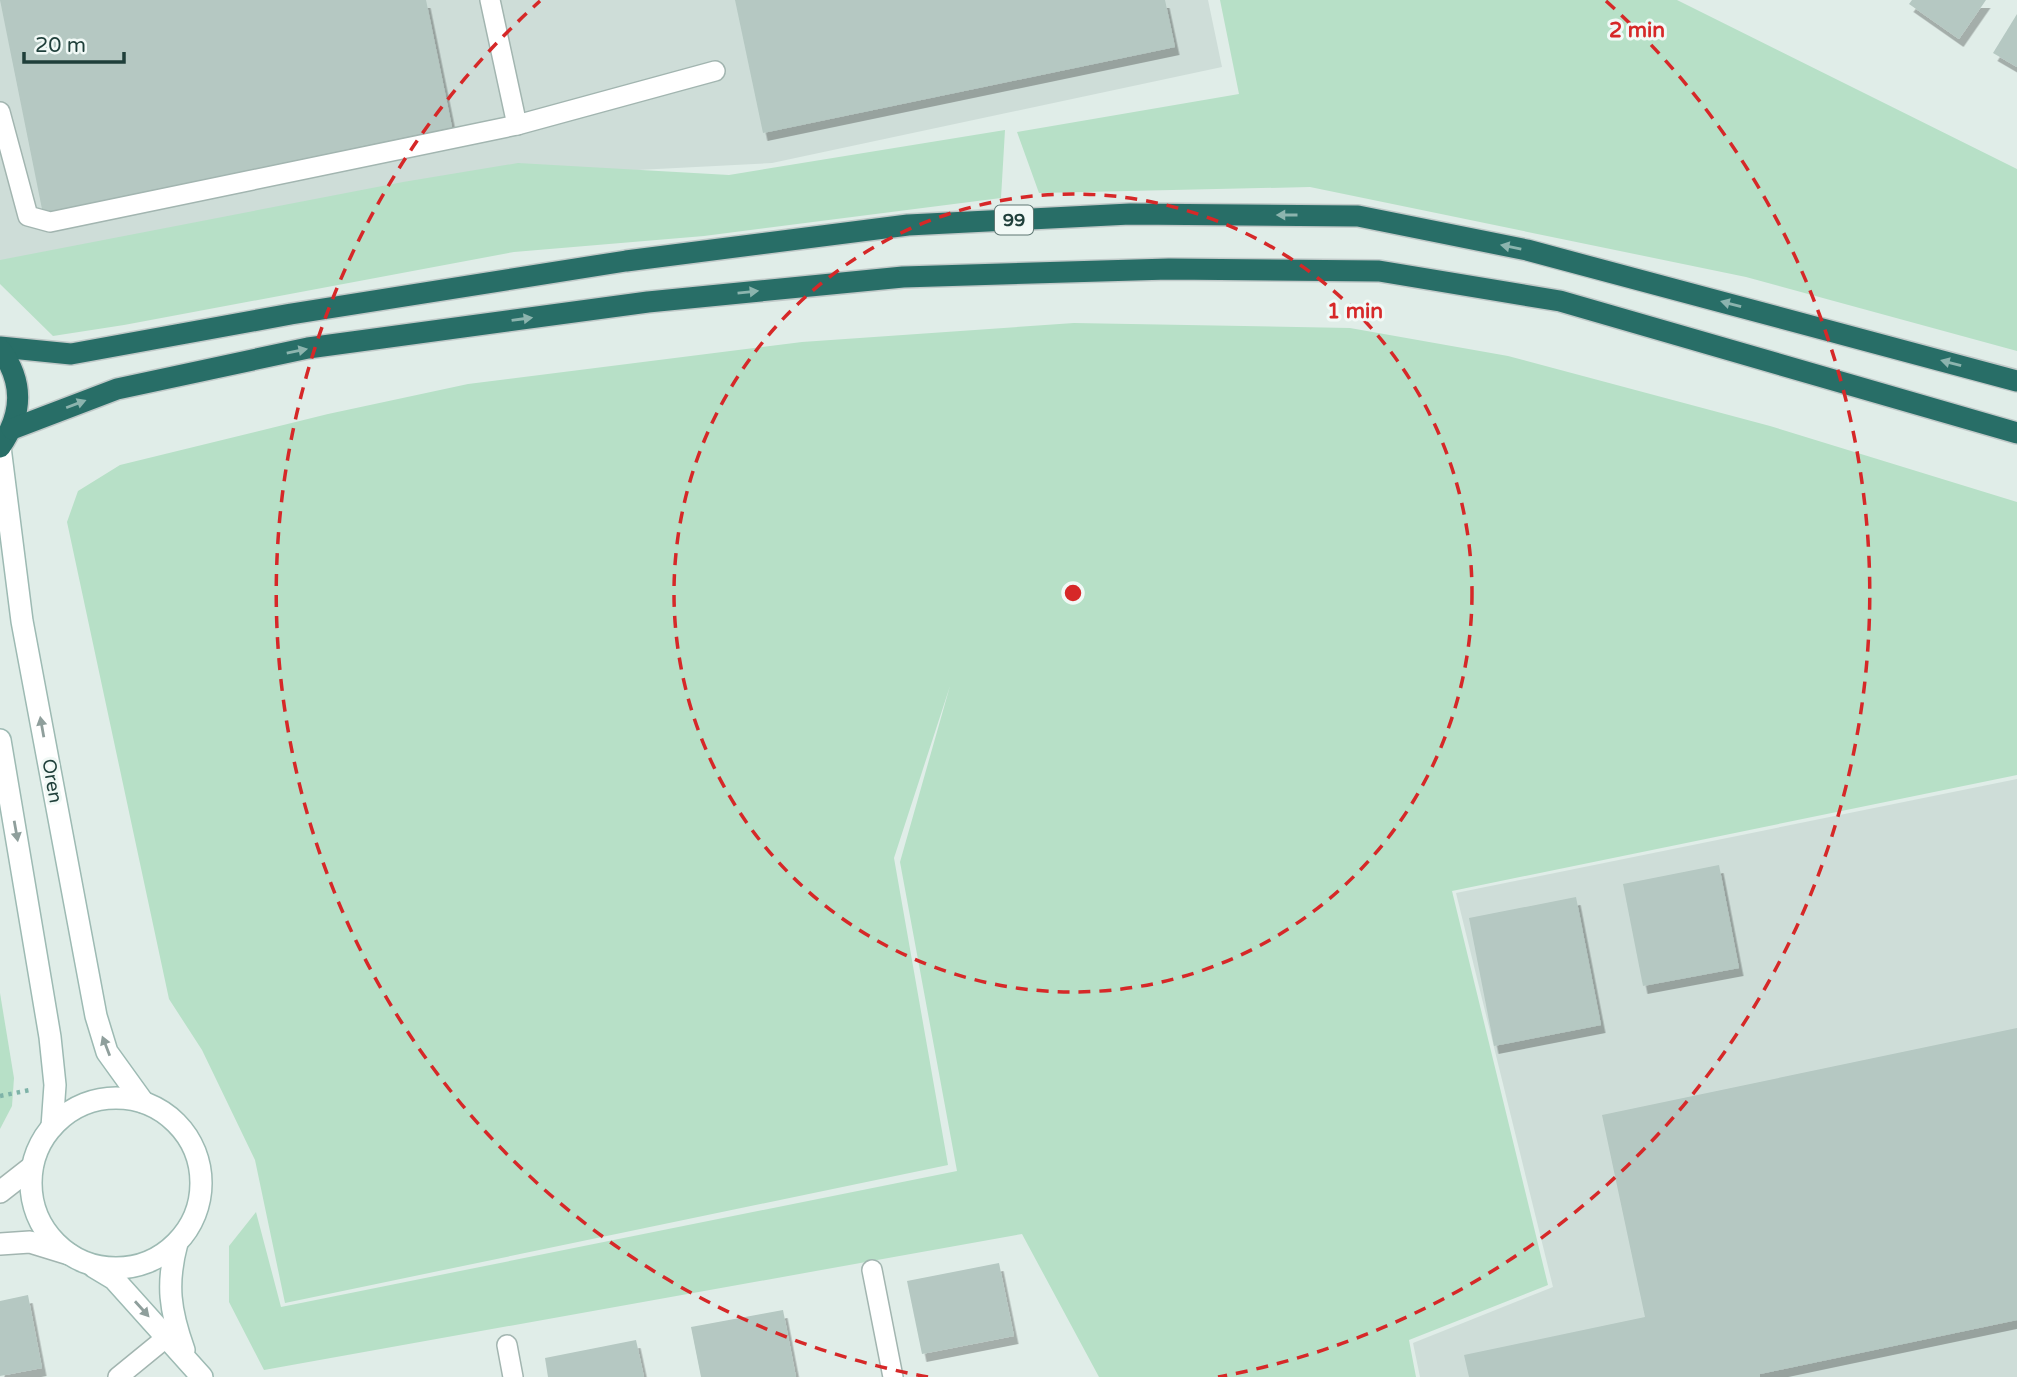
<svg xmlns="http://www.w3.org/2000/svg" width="2017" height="1377" viewBox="0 0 2017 1377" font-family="'Varela Round',sans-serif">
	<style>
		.built { fill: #ceddd8 }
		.green { fill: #b7e0c7 }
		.building { fill: #b5c8c2; filter: url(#shadow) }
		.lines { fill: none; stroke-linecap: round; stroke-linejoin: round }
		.lane-casing { stroke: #a2b5b0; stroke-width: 22 }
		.street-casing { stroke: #a2b5b0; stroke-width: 24 }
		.secondary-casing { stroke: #9dbab3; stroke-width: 24 }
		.highway-casing { stroke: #c0c9c8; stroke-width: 24 }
		.path { stroke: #7eb3a8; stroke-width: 4.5; stroke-dasharray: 3.5 5; stroke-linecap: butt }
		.lane { stroke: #fff; stroke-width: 19 }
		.street { stroke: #fff; stroke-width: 21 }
		.secondary { stroke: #fff; stroke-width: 21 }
		.highway { stroke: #286e67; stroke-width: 21 }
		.oneway { fill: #8cb4ae }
		.oneway2 { fill: #8f9f9c }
		.ring { fill: none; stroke: #d62828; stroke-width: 3.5; stroke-dasharray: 12 9 }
		.labels { text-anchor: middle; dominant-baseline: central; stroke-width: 6; stroke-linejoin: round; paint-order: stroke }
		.shield { fill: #f1f9f6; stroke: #5e7772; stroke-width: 2 }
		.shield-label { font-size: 18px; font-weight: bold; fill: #1f3f3a }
		.street-label { font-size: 19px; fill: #1f3f3a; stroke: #f1f9f6 }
		.centre { fill: #d62828; stroke: #f1f9f6; stroke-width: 3.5 }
		.ring-label { font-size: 21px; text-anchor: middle; font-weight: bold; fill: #d62828; stroke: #f1f9f6; stroke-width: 6; stroke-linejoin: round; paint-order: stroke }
	</style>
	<defs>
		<filter id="shadow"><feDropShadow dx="4.5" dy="8" stdDeviation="0" flood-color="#0004"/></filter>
	</defs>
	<rect width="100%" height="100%" fill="#e0ede8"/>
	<g class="built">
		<path d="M0 0H1208L1222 67 772 163 540 175 0 277Z"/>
		<path d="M2017 779V1377H1420L1413 1343 1553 1287 1456 893Z"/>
	</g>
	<g class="green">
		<path d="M1220 0H1677L2017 169V351L1746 277 1310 187 1039 193 1017 132 1239 94Z"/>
		<path d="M1005 130 1001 198 704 236 514 252 124 325 53 336 0 284V260L403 182 518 163 729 175Z"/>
		<path d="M1074 323 1350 328 1508 356 1770 426 2017 502V775L1452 891 1548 1285 1409 1340 1416 1377H1099L1022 1234 264 1370 229 1302V1246L256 1212 281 1307 957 1171 900 862 950 686 894 858 948 1165 285 1303 255 1160 202 1050 169 999 67 522 78 491 120 465 328 414 468 384 802 342Z"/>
		<path d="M0 993 14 1078 12 1106 0 1129Z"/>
	</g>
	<g class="building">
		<path d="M0 0H426L452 127 43 214Z"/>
		<path d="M735 0H1165L1175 47 763 133Z"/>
		<path d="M1912 0H1986L1959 39 1909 4Z"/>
		<path d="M2017 14V67L1993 53Z"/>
		<path d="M1719 865 1739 968 1643 986 1623 884Z"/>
		<path d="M1576 897 1601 1025 1494 1046 1469 918Z"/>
		<path d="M2017 1028V1320L1760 1374V1377H1469L1464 1355 1645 1317 1602 1115Z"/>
		<path d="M999 1263 1014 1336 922 1354 907 1281Z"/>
		<path d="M28 1295 42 1368 0 1376V1301Z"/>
		<path d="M783 1310 796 1377H701L691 1327Z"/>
		<path d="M636 1340 644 1377H548L545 1358Z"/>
	</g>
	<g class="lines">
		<defs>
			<g id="lane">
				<path d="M490 0 517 125"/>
				<path d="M0 112 28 216 50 222 517 125 715 71"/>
				<path d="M872 1270 893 1377"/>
				<path d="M507 1345 513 1377"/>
				<path d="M118 1377 167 1337"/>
			</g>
			<g id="street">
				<path d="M0 1192 32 1167"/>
				<path d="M0 1244 30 1242 69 1254"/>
			</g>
			<g id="secondary">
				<path d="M0 447 22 621 96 1016 107 1052 143 1102"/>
				<path d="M0 740 50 1037 55 1085 52 1127"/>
				<circle cx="116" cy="1183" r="85"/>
				<path d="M177 1243C166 1284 170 1311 184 1350"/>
				<path d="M94 1267 114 1279 202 1377"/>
			</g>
			<g id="highway">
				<path d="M0 347 71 354 291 314 626 261 908 225 1130 214 1358 216 1527 250 2017 381"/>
				<path d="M0 349C24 382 23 414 0 447"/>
				<path d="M12 429 117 389 308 348 648 302 903 277 1169 269 1379 271 1560 301 2017 433"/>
			</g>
		</defs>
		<use href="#lane" class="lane-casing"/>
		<use href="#street" class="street-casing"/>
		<use href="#secondary" class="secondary-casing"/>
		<use href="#highway" class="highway-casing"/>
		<path class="path" d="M0 1096 30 1090"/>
		<use href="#lane" class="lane"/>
		<use href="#street" class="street"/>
		<use href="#secondary" class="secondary"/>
		<use href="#highway" class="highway"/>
	</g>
	<defs><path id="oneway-solid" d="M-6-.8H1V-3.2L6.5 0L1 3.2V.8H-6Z" transform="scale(1.75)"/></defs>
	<g class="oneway">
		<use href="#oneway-solid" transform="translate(1287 215) rotate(-180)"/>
		<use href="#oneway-solid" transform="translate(1511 247) rotate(-169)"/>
		<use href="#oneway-solid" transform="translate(748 292) rotate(-6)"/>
		<use href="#oneway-solid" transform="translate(1731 304) rotate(-165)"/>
		<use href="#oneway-solid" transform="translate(522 319) rotate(-8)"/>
		<use href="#oneway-solid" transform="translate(297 351) rotate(-12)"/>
		<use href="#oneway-solid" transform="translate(1951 363) rotate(-165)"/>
		<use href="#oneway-solid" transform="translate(76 404) rotate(-21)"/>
	</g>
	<g class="oneway2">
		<use href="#oneway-solid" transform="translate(42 727) rotate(-100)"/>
		<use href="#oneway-solid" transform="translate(16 831) rotate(80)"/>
		<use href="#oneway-solid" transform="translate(106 1046) rotate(-111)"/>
		<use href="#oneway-solid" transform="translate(142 1309) rotate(48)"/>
	</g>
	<g class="ring">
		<circle cx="1073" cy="593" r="399"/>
		<path d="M928 1377A797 797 0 0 1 540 1M1606 1A797 797 0 0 1 1218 1377"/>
	</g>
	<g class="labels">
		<rect class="shield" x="995" y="205.5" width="38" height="29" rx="5"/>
		<g class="shield-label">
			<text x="1014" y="220">99</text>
		</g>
		<g class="street-label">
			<text transform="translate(52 781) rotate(80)">Oren</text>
		</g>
	</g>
	<circle cx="1073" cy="593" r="10" class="centre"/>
	<g class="ring-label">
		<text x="1637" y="37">2 min</text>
		<text x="1355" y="318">1 min</text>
	</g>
	<path d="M24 52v10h100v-10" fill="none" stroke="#1f3f3a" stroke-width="3.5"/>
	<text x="35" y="52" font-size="21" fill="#1f3f3a" stroke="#f1f9f6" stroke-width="5" paint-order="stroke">20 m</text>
</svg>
